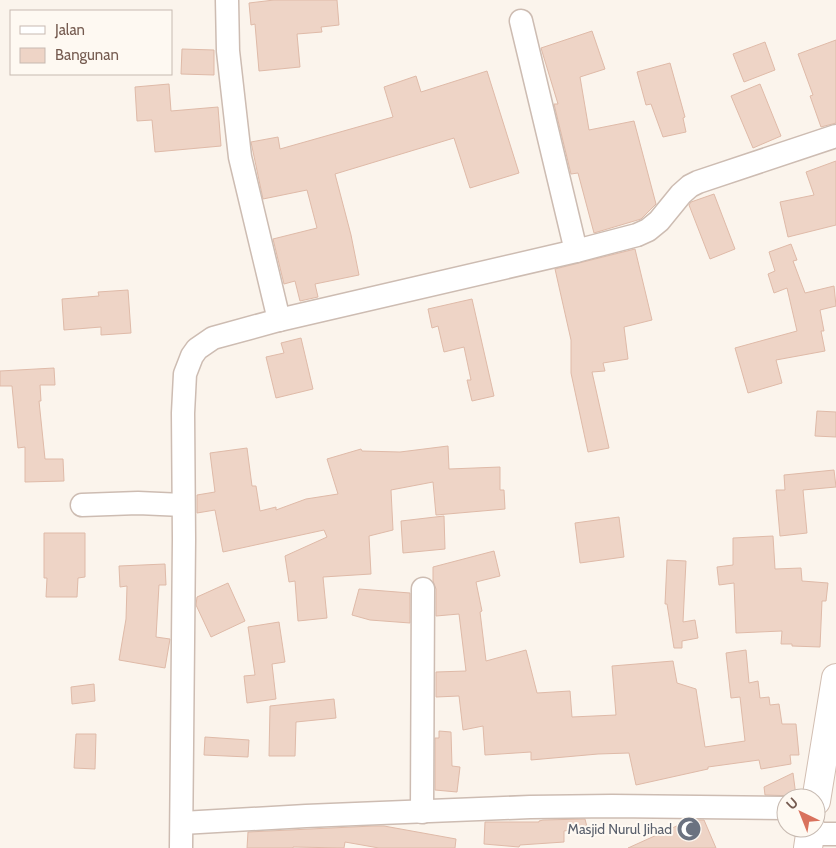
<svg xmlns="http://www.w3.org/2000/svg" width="836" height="848" viewBox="0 0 836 848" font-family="Cabin,sans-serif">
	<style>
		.building { fill: #eed4c6; stroke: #dfbaa8 }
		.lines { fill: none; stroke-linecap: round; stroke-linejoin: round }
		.street-casing { stroke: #cdbcb2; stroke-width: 25 }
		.secondary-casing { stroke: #d2beb2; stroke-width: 30 }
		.street { stroke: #fff; stroke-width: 22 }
		.secondary { stroke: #fff; stroke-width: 28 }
		.labels { text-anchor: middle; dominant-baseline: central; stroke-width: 4; stroke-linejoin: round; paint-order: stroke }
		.worship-label { font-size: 14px; fill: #5b616d; stroke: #fef9f2; text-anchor: end }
	</style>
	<rect width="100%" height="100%" fill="#fbf4ec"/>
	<g class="building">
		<path d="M274 0H337L339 25 321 27 322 32 297 34 300 67 259 71 255 24 251 25 249 3Z"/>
		<path d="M592 31 605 69 580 77 589 130 634 121 656 204 641 219 594 233 578 173 571 174 554 104H558L541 48Z"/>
		<path d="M836 40V123L821 127 810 96 813 95 798 54Z"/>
		<path d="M765 42 775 70 744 82 733 54Z"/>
		<path d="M182 49 214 50V75L181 74Z"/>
		<path d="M670 63 685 117 683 118 686 132 663 137 651 104 646 105 637 72Z"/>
		<path d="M487 71 519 173 470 188 454 138 335 174 351 235 359 275 315 284 318 297 300 301 295 281 284 284 273 239 317 228 307 190 263 199 251 142 278 137 280 149 393 117 384 87 416 76 421 92Z"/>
		<path d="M169 84 171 111 218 107 221 146 155 152 152 120 137 121 135 87Z"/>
		<path d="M760 84 781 136 753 148 731 96Z"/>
		<path d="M836 161V225L788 237 780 202 814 195 806 172Z"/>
		<path d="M714 194 735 249 710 259 689 205 691 202Z"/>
		<path d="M791 244 797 260 793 261 805 293 834 286 836 306 820 310 824 331H821L825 351 776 360 782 383 748 393 735 348 797 331 787 288 774 293 768 274 775 271 769 252Z"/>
		<path d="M635 249 652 320 624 327 628 359 603 363 605 371 592 372 609 448 588 452 571 373V340L555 269Z"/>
		<path d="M128 290 131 333 101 335V327L64 330 62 299 99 296 98 292Z"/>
		<path d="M472 299 494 396 472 401 467 380H471L464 347 444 352 438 326 432 328 428 309Z"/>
		<path d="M301 338 313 389 276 398 266 357 284 353 281 343Z"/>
		<path d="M54 368 55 385H40L41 401H39L45 459H63L64 481 25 482V447L18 448 12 386H0V371Z"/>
		<path d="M817 411 836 412V437L815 436Z"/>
		<path d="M448 446 449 469 500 467V490H504L505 509 436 515 433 482 391 490 393 530 369 536 371 574 323 577 327 618 298 621 295 581 289 582 285 556 327 537 324 530 223 552 215 510 197 513V495L215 492 210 453 247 448 252 486H256L260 511 276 507V510L306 499 338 494 327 459 361 449 362 451 400 452Z"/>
		<path d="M834 470 836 487 803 490 807 533 780 536 776 490H785L784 475Z"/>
		<path d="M444 516 445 549 403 553 401 521Z"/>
		<path d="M619 517 624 557 580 563 575 523Z"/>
		<path d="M44 533H85V577L78 578 77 597H46L47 578H44Z"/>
		<path d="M773 536 775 569 801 568 802 581 828 583 826 601H822L820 647 792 646V644H781L782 631 736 633 734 583 719 585 717 567 733 565V538Z"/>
		<path d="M494 551 500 576 476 582 482 611 480 612 486 661 526 650 537 693 570 691 572 717 616 715 612 666 673 661 677 683 696 689 705 747 745 741 740 697 731 698 726 653 746 650 749 683 758 681 760 698 769 697 770 705 779 704 782 724H796L799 755H790L791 764 761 769 759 760 708 767V769L636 785 629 753 598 754 531 760V752L485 755 483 726 463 730 459 696 436 697V672L466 671 459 614 436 616V589L433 581V567Z"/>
		<path d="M667 560 686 561 683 622 695 620 698 638 682 641V648H674L667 604H665Z"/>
		<path d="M165 564 166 585H159L156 637 170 639 165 668 119 660 126 619 127 586 120 587 119 566Z"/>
		<path d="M228 583 245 621 211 637 196 605 197 597Z"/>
		<path d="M359 589 410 593V623L370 620 352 615Z"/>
		<path d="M279 622 285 662 272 664 276 699 247 703 244 676 255 675 248 627Z"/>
		<path d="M94 684 95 701 72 704 71 687Z"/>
		<path d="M334 699 336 718 296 722 295 756H269L270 706Z"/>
		<path d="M439 731 451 732 452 766 460 767 457 792 435 790V738H439Z"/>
		<path d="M76 734H96L95 769 74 768Z"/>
		<path d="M205 737 249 740 248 757 204 755Z"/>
		<path d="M793 773 796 796 765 795 764 787Z"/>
		<path d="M585 819 587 827 564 831V842L520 845 519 847 484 844 485 822H539V821L543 820Z"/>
		<path d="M690 820H704L716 848H628Z"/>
		<path d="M373 826H384L456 839 455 848H379L345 842 344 848 293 847V848H247L248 832Z"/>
	</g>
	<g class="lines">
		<defs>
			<g id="street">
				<path d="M227 0 228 51 240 157 279 320"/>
				<path d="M521 21 576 251"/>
				<path d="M82 505 138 503 183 505"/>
				<path d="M422 812 423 589"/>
				<path d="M182 823 306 816 530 807 612 806 786 808"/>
				<path d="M810 834H836"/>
				<path d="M181 848 184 539 183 413 185 374 192 356 197 349 213 338 279 320 576 251 637 235 648 230 659 221 681 194 690 186 698 182 836 136"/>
			</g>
			<g id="secondary">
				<path d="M816 801 836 678"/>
				<path d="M808 848 811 828"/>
			</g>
		</defs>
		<use href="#street" class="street-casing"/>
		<use href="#secondary" class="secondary-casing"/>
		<use href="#street" class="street"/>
		<use href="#secondary" class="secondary"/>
	</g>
	<defs>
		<symbol id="mosque-disc" viewBox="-11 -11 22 22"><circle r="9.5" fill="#6b7280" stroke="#fef9f2"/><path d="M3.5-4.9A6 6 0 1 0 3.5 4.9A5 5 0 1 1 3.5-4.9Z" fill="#fff"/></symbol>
	</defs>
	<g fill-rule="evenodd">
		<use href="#mosque-disc" x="675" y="815" width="28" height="28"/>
	</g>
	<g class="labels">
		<g class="worship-label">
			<text x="672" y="829">Masjid Nurul Jihad</text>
		</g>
	</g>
	<rect x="10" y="10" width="162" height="65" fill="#fef9f2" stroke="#c7bab1"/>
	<rect x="20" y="26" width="25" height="8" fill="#ffffff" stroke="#c7bab1"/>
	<text x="55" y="35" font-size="15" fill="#755b50">Jalan</text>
	<rect x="20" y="48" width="25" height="15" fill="#eed4c6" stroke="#c7bab1"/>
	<text x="55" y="60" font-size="15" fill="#755b50">Bangunan</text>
	<g transform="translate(801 813) rotate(317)"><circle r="24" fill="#fef9f2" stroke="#c7bab1"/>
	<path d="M0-4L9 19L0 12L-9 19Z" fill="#d9725d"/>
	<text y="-8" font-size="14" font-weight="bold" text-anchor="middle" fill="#755b50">U</text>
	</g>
</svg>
